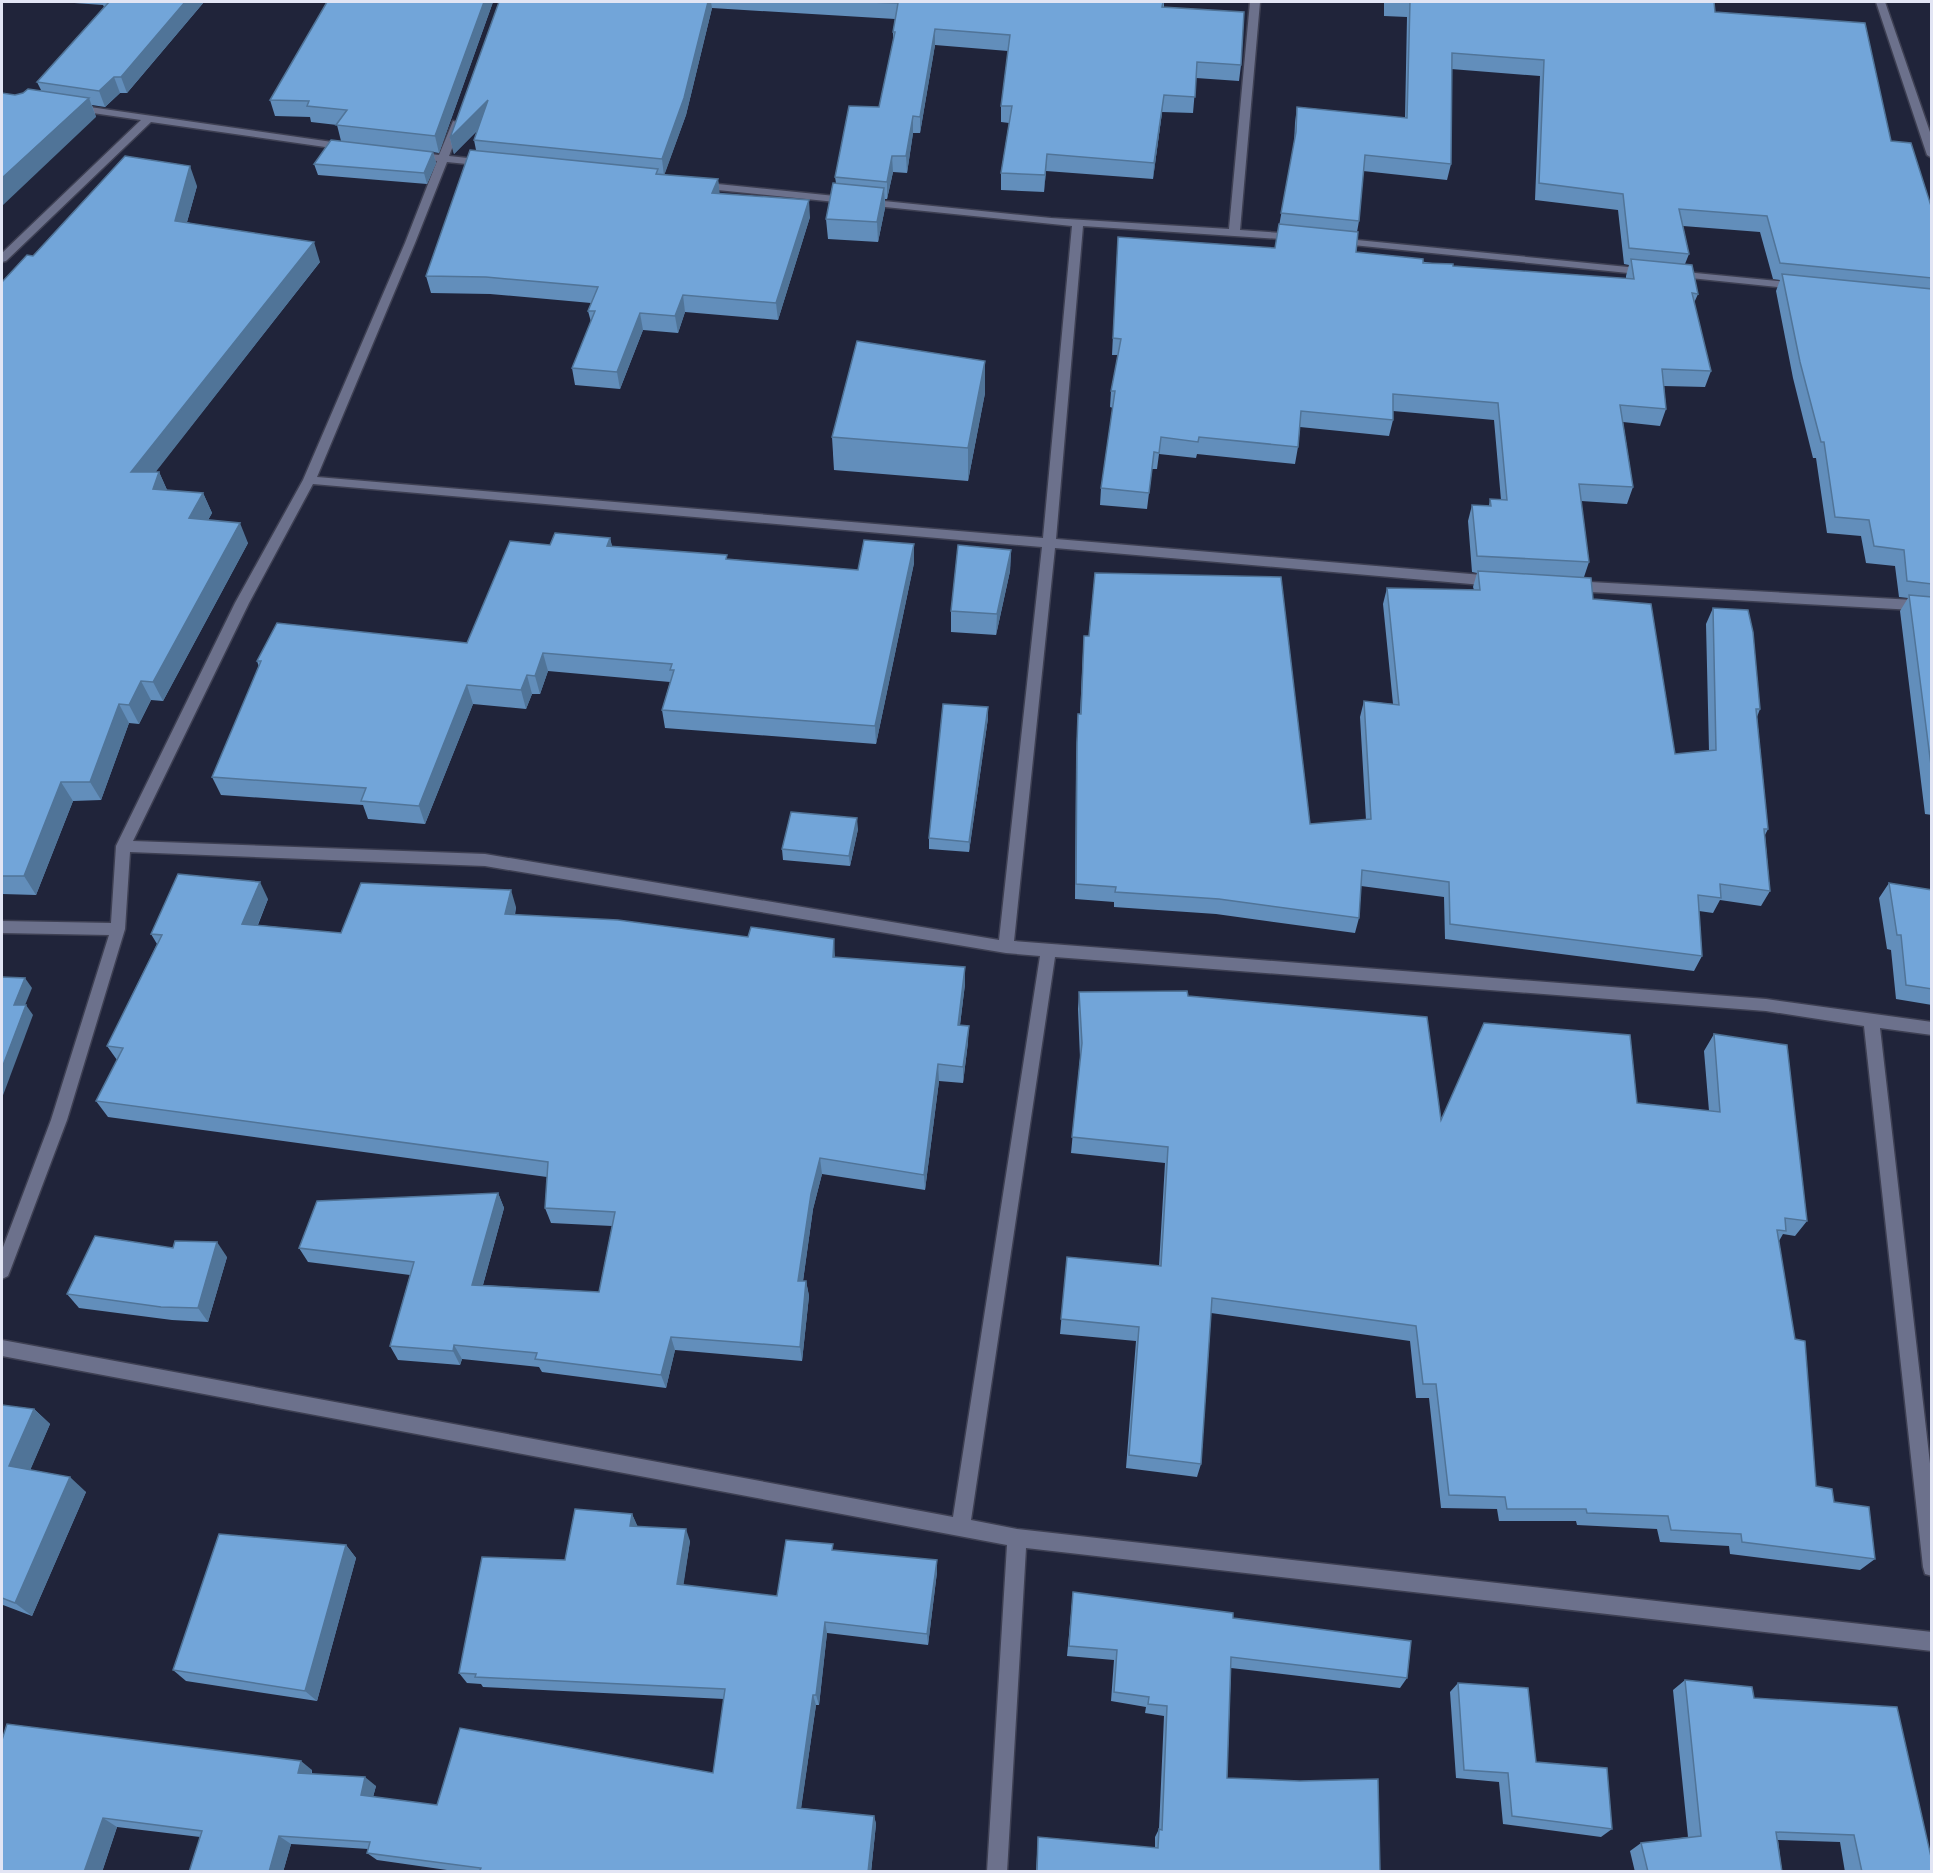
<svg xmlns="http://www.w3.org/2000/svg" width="1933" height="1873" viewBox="0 0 1933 1873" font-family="'Times New Roman',serif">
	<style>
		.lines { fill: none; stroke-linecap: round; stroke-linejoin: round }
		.minor-casing { stroke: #3e4053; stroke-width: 3 }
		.minor { fill: #6c718c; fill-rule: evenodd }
		.wall { fill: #628ebb; fill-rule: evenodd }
		.shaded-wall { fill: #507498 }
		.building { fill: #72a5d9; stroke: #507498; stroke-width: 1.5 }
	</style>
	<rect width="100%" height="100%" fill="#20243a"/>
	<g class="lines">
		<defs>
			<g id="minor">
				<path d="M1250 2H1260L1240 230 1295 234 1300 237 1295 240 1083 226 1056 539 1494 576 1500 581 1494 586 1055 548 1014 941 1766 999 1932 1022V1035L1880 1028 1932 1481V1576L1925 1574 1923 1567 1864 1026 1766 1011 1055 957 971 1520 1017 1529 1932 1632V1651L1026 1548 1007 1872H987L1007 1545 2 1356V1340L953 1517 1040 956 1006 953 485 866 130 852 125 929 67 1120 10 1271 8 1276 2 1279V1250L51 1120 109 935 2 933V921L111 923 116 846 235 603 303 480 405 243 437 161 414 158 409 155 414 152 439 155 453 121 462 123 449 156 486 160 491 163 486 166 447 162 415 243 317 477 1043 538 1072 226 698 188 693 185 698 182 1051 218 1229 229ZM313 484 1042 547 999 940 485 854 133 841 249 603Z"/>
				<path d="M1876 2H1885L1932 138V158L1927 155Z"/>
				<path d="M76 105 346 144 351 147 346 150 151 122 6 261 2 262V253L141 120 72 110 71 108Z"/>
				<path d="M1337 238 1648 269 1654 272 1648 275 1333 243V239Z"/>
				<path d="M1675 271 1797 283 1803 286 1797 289 1671 276 1669 274Z"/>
				<path d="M1572 581 1932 601V611L1572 591 1566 586Z"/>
			</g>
		</defs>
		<use href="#minor" class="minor-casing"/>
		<use href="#minor" class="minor"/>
	</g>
	<g class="wall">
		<path d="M60 2H204L127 93H120L105 107 92 105 96 117 15 95 41 90 37 82 104 7 103 5Z"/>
		<path d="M327 2H493L439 153 433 152 436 163 427 184 318 175 314 164 341 141 337 125 311 122 310 117 275 116 270 100Z"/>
		<path d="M499 2H1164V7L1241 65 1239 81 1196 78 1193 113 1162 112 1153 179 1046 171 1044 192 1001 190V173L1009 123 1001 122V106L1008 51 935 45 920 133H913L907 173 893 172 887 199H885V208L878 242 828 239 826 219 836 183 835 177 879 107 893 41V32L895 19 712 8 686 115 664 175 718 179 719 193 810 217 778 320 685 312 678 333 643 330 620 389 575 385 572 368 591 322 588 311 591 303 490 294 431 293 426 276 476 150 474 140 477 131 454 154 450 138Z"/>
		<path d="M1384 2H1714L1715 12 1891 141 1932 209V815L1925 814 1900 611 1908 598 1899 597 1895 566 1866 563 1861 536 1827 533 1816 458H1813L1793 378 1776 291 1780 280 1773 279 1760 232 1683 226 1689 254 1685 264 1698 294 1694 303 1711 371 1705 387 1664 386 1666 409 1660 426 1623 422 1633 487 1627 504 1581 501 1589 562 1584 577 1593 599 1675 754 1709 751 1706 624 1713 608 1760 709 1757 717 1768 829 1765 835 1770 891 1761 906 1720 900 1713 913 1699 911 1702 956 1694 971 1445 939 1444 897 1361 886 1359 918 1355 933 1216 914 1114 907V902L1075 899 1076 758 1078 714H1080L1083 652 1310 824 1366 820 1360 717 1364 701 1393 704 1383 604 1387 588 1474 590 1473 587 1477 573 1472 572 1468 521 1472 505 1489 506 1490 499 1501 500 1494 420 1393 411V420L1389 436 1300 427 1298 447 1295 464 1197 454 1196 458 1159 454 1157 469H1152L1147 509 1100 505 1101 488 1113 408 1110 407 1111 391 1118 355H1112L1117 254 1275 248 1294 144 1295 123 1297 107 1405 118 1407 17 1384 16ZM1451 69 1540 76 1535 200 1618 210 1624 264 1629 265 1626 276V279L1453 266 1356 252 1357 232 1359 221 1363 171 1447 180 1451 164Z"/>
		<path d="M197 186 187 222 320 262 155 472H159L167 490 203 493 212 513 208 520 248 543 163 701 151 700 139 724 129 723 101 800 73 801 36 895 2 894V282L33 256Z"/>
		<path d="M985 361V393L968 481 834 470 832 437Z"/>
		<path d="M610 538 612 546 728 559 858 570 914 544V563L876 744 665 728 662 710 670 682 548 671 540 694H532L526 709 473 704 425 824 368 819 363 805 221 795 212 777 259 667 257 661 467 643 550 545Z"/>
		<path d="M1011 550 1010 571 996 635 951 632V611Z"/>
		<path d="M988 707V718L969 852 929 849V838Z"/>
		<path d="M858 829 850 866 783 860 782 849Z"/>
		<path d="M1889 883 1932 890V1005L1896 999 1891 950 1887 949 1879 898Z"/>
		<path d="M268 899 258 925 341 933 516 907 515 915 835 957 965 984 960 1025 968 1042 963 1083 939 1081 925 1190 822 1174 813 1209 803 1281H806L809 1296 802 1361 675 1350 666 1388 542 1372 539 1367 462 1359 460 1365 398 1360 390 1346 410 1275 308 1262 299 1248 498 1193 504 1208 483 1285 599 1292 612 1226 551 1223 545 1208 547 1177 108 1117 96 1101 117 1060 107 1046 157 944 151 934Z"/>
		<path d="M1079 992 1188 996 1441 1120 1637 1103 1709 1111 1704 1051 1714 1034 1807 1221 1795 1236 1783 1234 1779 1241 1816 1486 1834 1502 1875 1559 1860 1570 1730 1554 1729 1546 1660 1542 1657 1529 1577 1525 1576 1521H1499L1497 1509 1441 1508 1429 1398H1416L1410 1341 1211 1313 1201 1464 1197 1477 1126 1468 1136 1341 1060 1334 1067 1257 1159 1266 1165 1163 1071 1153 1080 1058 1078 1009Z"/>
		<path d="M227 1257 208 1322 172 1320 79 1308 67 1294Z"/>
		<path d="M2 1405 34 1409 50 1424 30 1470 86 1492 32 1616 3 1605 2 1609Z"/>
		<path d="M632 1514 637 1526 690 1541 683 1585 777 1596 834 1550 937 1560V1572L928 1645 827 1633 819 1705H816L801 1808 874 1816 876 1824 871 1872H461L377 1860 367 1853 368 1849 291 1844 283 1872H189L200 1837 117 1827 102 1872H2V1740L312 1770V1774L376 1786 373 1797 437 1805 713 1773 724 1699 483 1687 481 1684 467 1683 459 1673 565 1560Z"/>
		<path d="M346 1545 356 1558 317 1701 186 1681 173 1670Z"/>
		<path d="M1073 1592 1233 1618 1407 1678 1400 1688 1231 1668 1227 1778 1380 1872H1036L1038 1837 1155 1848V1837L1159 1829 1164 1716 1145 1713 1146 1707 1111 1701 1114 1660 1067 1656Z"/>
		<path d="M1685 1680 1754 1698 1932 1872H1845L1840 1842 1778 1840 1782 1872H1635L1630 1851 1641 1843 1688 1837 1673 1690Z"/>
		<path d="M1458 1683 1536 1762 1612 1829 1601 1837 1503 1824 1499 1782 1456 1778 1450 1692Z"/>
	</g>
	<g class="shaded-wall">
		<path d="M185 2H204L127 93 121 77Z"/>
		<path d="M484 2H493L439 153 435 136Z"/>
		<path d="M708 2H711L712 8 686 115 664 176 662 159Z"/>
		<path d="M935 29V45L920 133V117Z"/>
		<path d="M114 77 120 93 105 107 99 91Z"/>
		<path d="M1164 95 1162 112 1153 179 1154 163Z"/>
		<path d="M89 98 96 117 2 206V178Z"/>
		<path d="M488 100 491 116 454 154 450 138Z"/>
		<path d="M913 116V133L907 173 906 156Z"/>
		<path d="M433 152 436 163 427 184 424 173Z"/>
		<path d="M1047 154 1046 171 1044 192 1045 175Z"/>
		<path d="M892 156 893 172 887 199V182Z"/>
		<path d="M190 166 197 186 182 240 175 221Z"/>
		<path d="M718 179 720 196 712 193Z"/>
		<path d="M884 188 885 208 878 242 877 222Z"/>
		<path d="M809 200 810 217 778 320 776 303Z"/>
		<path d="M314 242 320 262 140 492 131 472Z"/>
		<path d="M683 295 685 312 678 333 675 316Z"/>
		<path d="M640 313 643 330 620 389 617 372Z"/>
		<path d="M985 361V393L968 481V448Z"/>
		<path d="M159 472 168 492 153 489Z"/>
		<path d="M203 493 212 513 198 538 189 518Z"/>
		<path d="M240 523 248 543 163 701 153 682Z"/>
		<path d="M610 538 614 557 607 546Z"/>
		<path d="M914 544V563L876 744 875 726Z"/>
		<path d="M1011 550 1010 571 996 635 997 614Z"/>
		<path d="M543 653 548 671 540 694 535 676Z"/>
		<path d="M527 675 532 694 526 709 521 690Z"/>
		<path d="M141 681 151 700 139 724 129 705Z"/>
		<path d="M467 685 473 704 425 824 419 806Z"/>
		<path d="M119 704 129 723 101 800 90 782Z"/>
		<path d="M988 707V718L969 852V842Z"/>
		<path d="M61 782 73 801 36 895 24 876Z"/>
		<path d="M857 818 858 829 850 866 849 856Z"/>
		<path d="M260 882 268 899 251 941 242 924Z"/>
		<path d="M511 890 516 907 511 931 505 914Z"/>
		<path d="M834 939 835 956 834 974 833 957Z"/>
		<path d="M965 967V984L958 1041V1025Z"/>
		<path d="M25 978 32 988 21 1015 14 1005Z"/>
		<path d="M26 1005 33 1015 2 1098V1068Z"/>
		<path d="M969 1026 968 1042 963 1083V1067Z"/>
		<path d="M938 1064 939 1081 925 1190 924 1175Z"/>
		<path d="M820 1158 822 1174 813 1209 801 1295 798 1281 811 1194Z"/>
		<path d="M498 1193 504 1208 479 1299 472 1285Z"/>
		<path d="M217 1242 227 1257 208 1322 198 1308Z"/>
		<path d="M806 1281 809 1296 802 1361 800 1347Z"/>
		<path d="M671 1337 675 1350 666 1388 661 1375Z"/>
		<path d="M454 1345 462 1359 460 1365 453 1351Z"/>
		<path d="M34 1409 50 1424 26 1480 9 1466Z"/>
		<path d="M70 1477 86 1492 32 1616 15 1603Z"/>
		<path d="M632 1514 638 1527 630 1526Z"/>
		<path d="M686 1529 690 1541 682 1595 677 1584Z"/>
		<path d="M346 1545 356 1558 317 1701 305 1691Z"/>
		<path d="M937 1560V1572L928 1645 927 1634Z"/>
		<path d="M825 1622 827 1633 819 1705 816 1695Z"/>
		<path d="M813 1695 816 1705 800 1816 797 1808Z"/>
		<path d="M301 1761 312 1770 309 1782 298 1773Z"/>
		<path d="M365 1777 376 1786 371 1804 361 1795Z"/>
		<path d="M874 1816 876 1824 871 1872H868Z"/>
		<path d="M103 1818 117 1827 102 1872H84Z"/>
		<path d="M279 1836 291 1844 283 1872H269Z"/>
	</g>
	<g class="building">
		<path d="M109 2H185L121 77H114L99 91 37 82Z"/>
		<path d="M327 2H484L435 136 336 125 347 110 307 106 309 101 270 100Z"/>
		<path d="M499 2H708L684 98 662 159 474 140 488 100 450 138Z"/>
		<path d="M869 2H1163L1162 7 1244 12 1241 65 1197 62 1195 97 1164 95 1154 163 1047 154 1045 175 1001 173 1012 106H1001L1010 35 935 29 920 117 913 116 906 156H892L887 182 835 177 849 106 879 107 895 32H893L898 3Z"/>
		<path d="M1410 2H1714L1715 12 1865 23 1891 141 1911 143 1932 209V278L1780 263 1767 216 1679 209 1689 254 1629 248 1623 194 1539 183 1544 60 1452 53 1451 164 1365 155 1359 221 1281 213 1296 132 1297 107 1407 118Z"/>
		<path d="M28 89 89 98 2 178V93L15 95 23 93Z"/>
		<path d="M331 140 433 152 424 173 314 164Z"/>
		<path d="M470 150 658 169 656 174 718 179 712 193 809 200 776 303 683 295 675 316 640 313 617 372 572 368 595 311H588L598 287 486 277 426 276Z"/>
		<path d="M125 156 190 166 175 221 314 242 131 472H159L153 489 203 493 189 518 240 523 153 682 141 681 129 705 119 704 90 782H61L24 876H2V282L27 255 33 256Z"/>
		<path d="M833 183 884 188 877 222 826 219Z"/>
		<path d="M1279 224 1358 232 1356 252 1423 259V263L1453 264V266L1634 279 1631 259 1692 265 1698 294 1692 293 1711 371 1662 369 1666 409 1620 405 1633 487 1579 484 1589 562 1477 556 1472 505 1491 506 1490 499 1507 500 1498 403 1393 394V420L1301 411 1298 447 1199 437 1198 442 1161 437 1159 453 1154 452 1149 493 1101 488 1115 391H1111L1121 339 1113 338 1118 237 1275 248Z"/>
		<path d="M1782 274 1932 289V584L1907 581 1904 550 1874 546 1869 520 1835 517 1824 442H1821L1800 362Z"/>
		<path d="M857 341 985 361 968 448 832 437Z"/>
		<path d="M555 533 610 538 607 546 727 555 726 559 858 570 864 540 914 544 875 726 662 710 674 670H670L672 664 543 653 535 676 527 675 521 690 467 685 419 806 361 801 366 788 212 777 261 661H257L277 623 467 643 510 541 550 545Z"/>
		<path d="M958 545 1011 550 997 614 951 611Z"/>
		<path d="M1478 571 1591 578 1593 599 1651 604 1675 754 1716 750 1713 608 1748 610 1753 632 1760 709H1756L1768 829H1764L1770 891 1720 884 1721 898 1698 895 1702 956 1450 924 1449 882 1362 870 1359 918 1219 899 1115 892 1116 887 1076 884 1077 743 1078 714H1081L1084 636H1089L1095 573 1281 577 1310 824 1371 819 1364 701 1399 705 1387 588 1480 590Z"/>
		<path d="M1909 595 1932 597V773Z"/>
		<path d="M943 704 988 707 969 842 929 838Z"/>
		<path d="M791 812 857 818 849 856 782 849Z"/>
		<path d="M178 874 260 882 242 924 341 933 361 883 511 890 505 914 618 920 748 937 751 927 834 939 833 957 965 967 958 1025 969 1026 963 1067 938 1064 924 1175 820 1158 811 1194 798 1281H806L800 1347 671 1337 661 1375 535 1359 537 1353 454 1345 453 1351 390 1346 414 1262 299 1248 317 1201 498 1193 472 1285 599 1292 615 1212 545 1208 548 1162 96 1101 123 1048 107 1046 162 935 151 934Z"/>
		<path d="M1889 883 1932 890V989L1906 985 1901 935H1897Z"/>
		<path d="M2 977 25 978 14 1005H26L2 1068Z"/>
		<path d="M1187 991 1188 996 1427 1017 1441 1120 1484 1023 1630 1035 1637 1103 1720 1112 1714 1034 1787 1045 1807 1221 1785 1218 1786 1231 1777 1230 1795 1339 1805 1341 1816 1486 1832 1489 1834 1502 1869 1507 1875 1559 1742 1542 1741 1534 1671 1530 1668 1516 1587 1513 1586 1509H1507L1505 1497 1449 1495 1436 1384H1423L1416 1326 1212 1298 1201 1464 1129 1455 1139 1327 1061 1319 1067 1257 1161 1266 1168 1147 1072 1137 1082 1043 1079 992Z"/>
		<path d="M95 1236 173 1248 175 1241 217 1242 198 1308 161 1307 67 1294Z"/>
		<path d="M2 1405 34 1409 9 1466 70 1477 15 1603 2 1598Z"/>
		<path d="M575 1509 632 1514 630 1526 686 1529 677 1584 777 1596 786 1540 833 1544 832 1550 937 1560 927 1634 825 1622 816 1695H813L797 1808 874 1816 868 1872H479L481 1868 367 1853 370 1842 279 1836 269 1872H189L202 1831 103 1818 84 1872H2V1740L7 1724 301 1761 298 1773 365 1777 361 1795 437 1805 460 1728 713 1773 725 1689 475 1677 476 1674 459 1673 482 1557 565 1560Z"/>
		<path d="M219 1534 346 1545 305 1691 173 1670Z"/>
		<path d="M1073 1592 1233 1613V1618L1411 1641 1407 1678 1231 1657 1227 1778 1300 1781 1378 1779 1380 1872H1037L1038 1837 1158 1848 1159 1829 1162 1830 1167 1706 1148 1704 1149 1697 1114 1692 1117 1650 1069 1646Z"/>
		<path d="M1685 1680 1752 1687 1754 1698 1897 1707 1932 1861V1872H1862L1854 1835 1776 1832 1782 1872H1648L1641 1843 1701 1836Z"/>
		<path d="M1458 1683 1528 1688 1536 1762 1607 1768 1612 1829 1512 1816 1508 1773 1464 1770Z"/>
	</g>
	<rect width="1933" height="1873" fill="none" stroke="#e2e5f4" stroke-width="6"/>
</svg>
